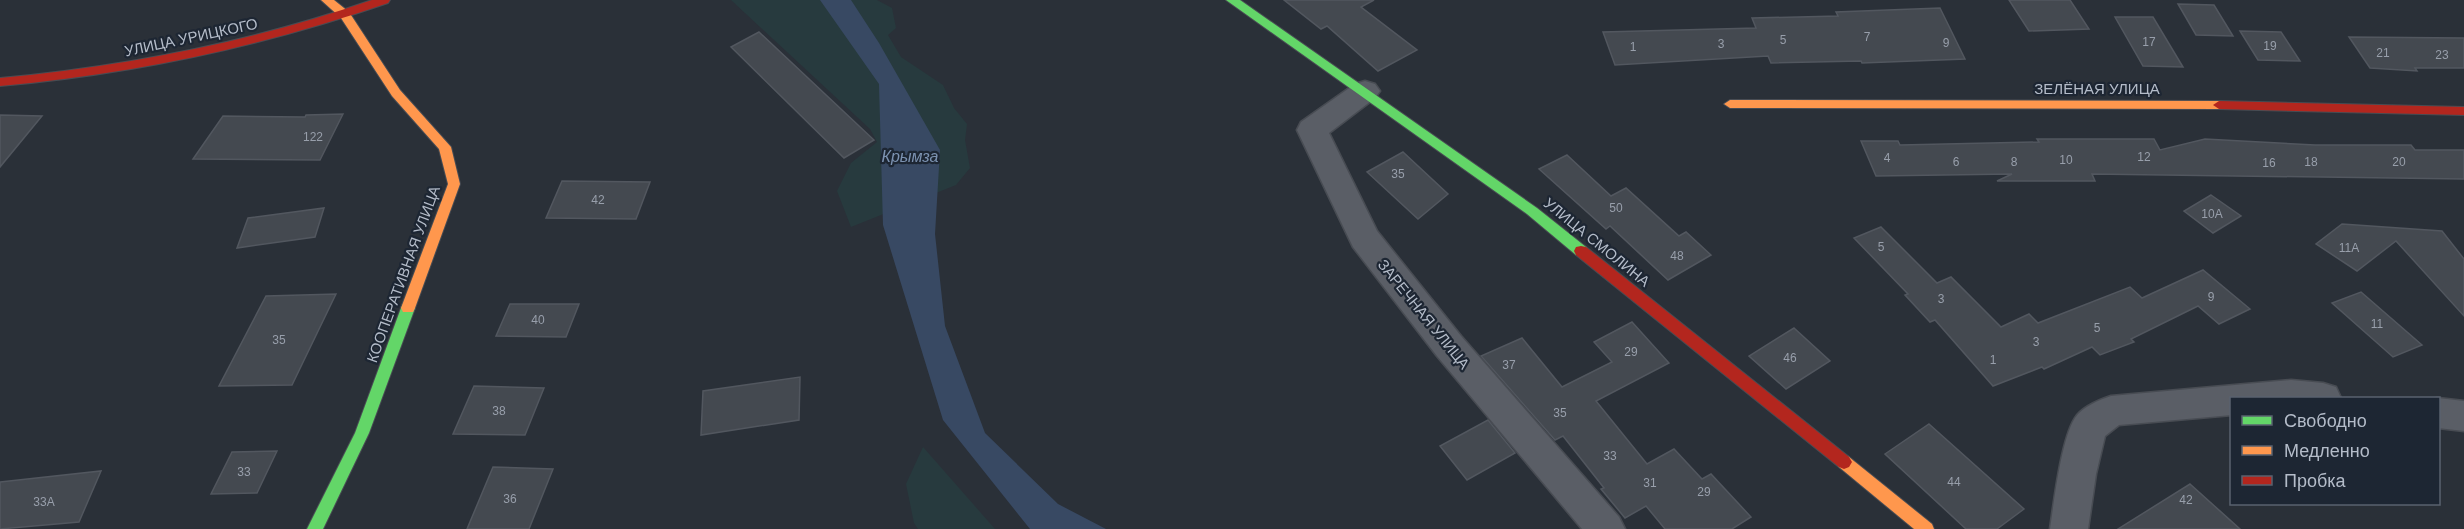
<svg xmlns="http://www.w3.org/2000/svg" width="2464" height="529" viewBox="0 0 2464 529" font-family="Arial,sans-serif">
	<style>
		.green { fill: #273a3e }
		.water { fill: #384963 }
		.building { fill: #444950; stroke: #52575f; stroke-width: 1.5 }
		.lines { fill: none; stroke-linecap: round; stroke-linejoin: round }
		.street-casing { stroke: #484c53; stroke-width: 3 }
		.fast-casing { stroke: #484c53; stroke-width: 2 }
		.slow-casing { stroke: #484c53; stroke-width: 2 }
		.jam-casing { stroke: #484c53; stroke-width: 2 }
		.street { fill: #5a5e66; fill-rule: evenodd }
		.fast { fill: #63d668; fill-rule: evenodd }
		.slow { fill: #ff974d; fill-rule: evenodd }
		.jam { fill: #b3261e; fill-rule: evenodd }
		.labels { text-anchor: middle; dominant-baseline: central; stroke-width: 4.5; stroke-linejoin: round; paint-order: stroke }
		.number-label { font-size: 12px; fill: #989fab }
		.street-label { font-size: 15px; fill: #b4bcc9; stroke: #1d2633 }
		.water-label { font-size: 16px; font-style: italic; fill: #7c92b1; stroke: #1d2633 }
	</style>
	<rect width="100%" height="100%" fill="#2a3038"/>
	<g class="green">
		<path d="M731 0H877L892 8 896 28 888 35 901 57 943 85 954 108 967 124 965 140 970 168 956 185 851 227 837 191 851 163 877 142 870 129Z"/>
		<path d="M923 447 995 529H918L914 523 906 484Z"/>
	</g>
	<path class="water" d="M820 0H851L879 43 940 150 935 234 945 326 985 433 1058 504 1106 529H1030L943 420 883 225 879 84Z"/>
	<g class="building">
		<path d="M1284 0H1374L1361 7 1417 50 1378 71 1327 26 1321 29Z"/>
		<path d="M2009 0H2070L2089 29 2029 31Z"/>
		<path d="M2178 4 2214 5 2233 36 2196 35Z"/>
		<path d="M1940 8 1965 59 1862 63 1861 61 1771 63 1768 56 1615 65 1603 32 1756 28 1752 18 1838 16 1836 12Z"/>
		<path d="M2115 17H2153L2183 67 2143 66Z"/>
		<path d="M2240 31 2281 32 2300 61 2258 60Z"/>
		<path d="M759 32 874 140 844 158 731 47Z"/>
		<path d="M2349 37 2464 38V68H2415L2417 71 2370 68Z"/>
		<path d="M343 114 320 160 193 159 223 116 305 117 306 115Z"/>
		<path d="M0 115 42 116 0 167Z"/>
		<path d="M2037 139H2154L2160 150 2205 139 2315 145H2411L2415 150H2464V179L2092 174 2095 181H1997L2012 174 1876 176 1861 141H1898L1900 145 2039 142Z"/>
		<path d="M1403 152 1448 194 1418 219 1367 172Z"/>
		<path d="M1567 155 1611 196 1626 188 1679 236 1686 232 1711 255 1668 280 1610 226 1606 229 1539 169Z"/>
		<path d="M562 181 650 182 636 219 546 218Z"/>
		<path d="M2211 195 2241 216 2213 233 2184 211Z"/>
		<path d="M324 208 315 237 237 248 248 218Z"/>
		<path d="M2342 224 2442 231 2464 259V316L2396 241 2357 271 2316 244Z"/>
		<path d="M1881 227 1937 283 1951 277 2001 327 2029 314 2038 323 2130 287 2142 298 2203 270 2250 309 2219 324 2198 306 2131 339 2134 342 2100 355 2092 347 2044 369 2042 367 1993 386 1935 320 1930 322 1905 295 1908 294 1854 238Z"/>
		<path d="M2361 292 2422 345 2393 357 2332 303Z"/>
		<path d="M336 294 292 385 219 386 266 296Z"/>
		<path d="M510 304H579L566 337 496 336Z"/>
		<path d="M1632 322 1669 363 1596 401 1647 464 1674 449 1702 479 1711 474 1751 517 1732 529H1665L1646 506 1625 518 1601 489 1604 488 1563 436 1555 440 1481 356 1522 338 1562 387 1612 362 1594 342Z"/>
		<path d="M1794 328 1830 361 1786 389 1749 356Z"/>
		<path d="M800 377 799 420 701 435 703 391Z"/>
		<path d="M474 386 544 388 525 435 453 434Z"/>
		<path d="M1488 420 1515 453 1467 480 1440 446Z"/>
		<path d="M1929 424 2024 509 1997 529H1966L1885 454Z"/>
		<path d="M277 451 257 493 211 494 232 452Z"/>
		<path d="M493 467 553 469 529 529H467Z"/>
		<path d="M101 471 79 522 0 529V482Z"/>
		<path d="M2190 484 2240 529H2118Z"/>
	</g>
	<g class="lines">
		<defs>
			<g id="street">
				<path d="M1365 81 1375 84 1380 91 1375 98 1329 133 1377 231 1461 336 1619 517 1625 529H1582L1437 356 1353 247 1297 130 1301 122 1355 84Z"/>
				<path d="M2291 380 2323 383 2336 387 2341 398H2232V415L2119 425 2105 436 2096 474 2088 529H2050C2054 502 2061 440 2075 418 2082 407 2099 400 2111 396Z"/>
				<path d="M2436 398H2438L2464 401V431L2438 428V398Z"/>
			</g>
			<g id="fast">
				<path d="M1226 0H1240L1537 208 1586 247 1588 251 1586 255H1576L1527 214Z"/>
				<path d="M408 302 413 304 415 308 369 433 323 529H307L355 433 401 308 403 304Z"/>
			</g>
			<g id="slow">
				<path d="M321 0H334L349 12 400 90 451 147 460 184 415 308 413 312H403L401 308 448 184 439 149 392 96 341 18Z"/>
				<path d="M1730 100 2219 101 2225 105 2219 109 1730 108 1724 104Z"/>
				<path d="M1844 455 1849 457 1932 524 1934 529H1914L1839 467 1836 462 1839 457Z"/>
			</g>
			<g id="jam">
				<path d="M372 0H390L388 3C260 47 135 74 0 86V78C128 66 251 42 372 0Z"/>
				<path d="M2219 101 2464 107V115L2219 109 2213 105Z"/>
				<path d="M1581 246 1586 247 1849 457 1852 462 1849 467 1844 469 1839 467 1576 255 1574 251 1576 247Z"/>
			</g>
		</defs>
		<use href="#street" class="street-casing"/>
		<use href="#fast" class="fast-casing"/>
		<use href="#slow" class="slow-casing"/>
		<use href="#jam" class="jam-casing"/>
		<use href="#street" class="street"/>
		<use href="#fast" class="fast"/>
		<use href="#slow" class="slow"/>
		<use href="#jam" class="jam"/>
	</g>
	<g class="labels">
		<g class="number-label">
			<text x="1867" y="37">7</text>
			<text x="1783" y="40">5</text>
			<text x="2149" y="42">17</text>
			<text x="1946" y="43">9</text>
			<text x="1721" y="44">3</text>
			<text x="2270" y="46">19</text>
			<text x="1633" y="47">1</text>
			<text x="2383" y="53">21</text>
			<text x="2442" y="55">23</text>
			<text x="313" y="137">122</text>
			<text x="2144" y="157">12</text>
			<text x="1887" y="158">4</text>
			<text x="2066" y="160">10</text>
			<text x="1956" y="162">6</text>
			<text x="2014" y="162">8</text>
			<text x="2311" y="162">18</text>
			<text x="2399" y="162">20</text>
			<text x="2269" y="163">16</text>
			<text x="1398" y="174">35</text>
			<text x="598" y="200">42</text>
			<text x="1616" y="208">50</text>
			<text x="2212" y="214">10А</text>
			<text x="1881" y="247">5</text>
			<text x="2349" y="248">11А</text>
			<text x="1677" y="256">48</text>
			<text x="2211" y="297">9</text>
			<text x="1941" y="299">3</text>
			<text x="538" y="320">40</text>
			<text x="2377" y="324">11</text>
			<text x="2097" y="328">5</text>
			<text x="279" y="340">35</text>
			<text x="2036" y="342">3</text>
			<text x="1631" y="352">29</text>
			<text x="1790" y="358">46</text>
			<text x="1993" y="360">1</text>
			<text x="1509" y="365">37</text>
			<text x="499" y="411">38</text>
			<text x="1560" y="413">35</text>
			<text x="1610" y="456">33</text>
			<text x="244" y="472">33</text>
			<text x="1954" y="482">44</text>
			<text x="1650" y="483">31</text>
			<text x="1704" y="492">29</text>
			<text x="510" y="499">36</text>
			<text x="2186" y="500">42</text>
			<text x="44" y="502">33А</text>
		</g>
		<g class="street-label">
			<text transform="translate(191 37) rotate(-12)">УЛИЦА УРИЦКОГО</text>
			<text x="2097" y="88">ЗЕЛЁНАЯ УЛИЦА</text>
			<text transform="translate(1597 242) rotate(39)">УЛИЦА СМОЛИНА</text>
			<text transform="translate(403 274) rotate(-70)">КООПЕРАТИВНАЯ УЛИЦА</text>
			<text transform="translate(1424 314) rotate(51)">ЗАРЕЧНАЯ УЛИЦА</text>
		</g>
		<g class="water-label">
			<text x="910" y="156">Крымза</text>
		</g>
	</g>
	<rect x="2230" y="397" width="210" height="108" fill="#1d2633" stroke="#59626f" stroke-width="1.5"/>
	<rect x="2242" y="416" width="30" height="9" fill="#63d668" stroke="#59626f" stroke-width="1.5"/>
	<text x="2284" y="427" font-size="18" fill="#b4bcc9">Свободно</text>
	<rect x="2242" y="446" width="30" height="9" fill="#ff974d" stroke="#59626f" stroke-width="1.5"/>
	<text x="2284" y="457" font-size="18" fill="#b4bcc9">Медленно</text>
	<rect x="2242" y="476" width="30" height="9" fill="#b3261e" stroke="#59626f" stroke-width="1.5"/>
	<text x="2284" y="487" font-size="18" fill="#b4bcc9">Пробка</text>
</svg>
